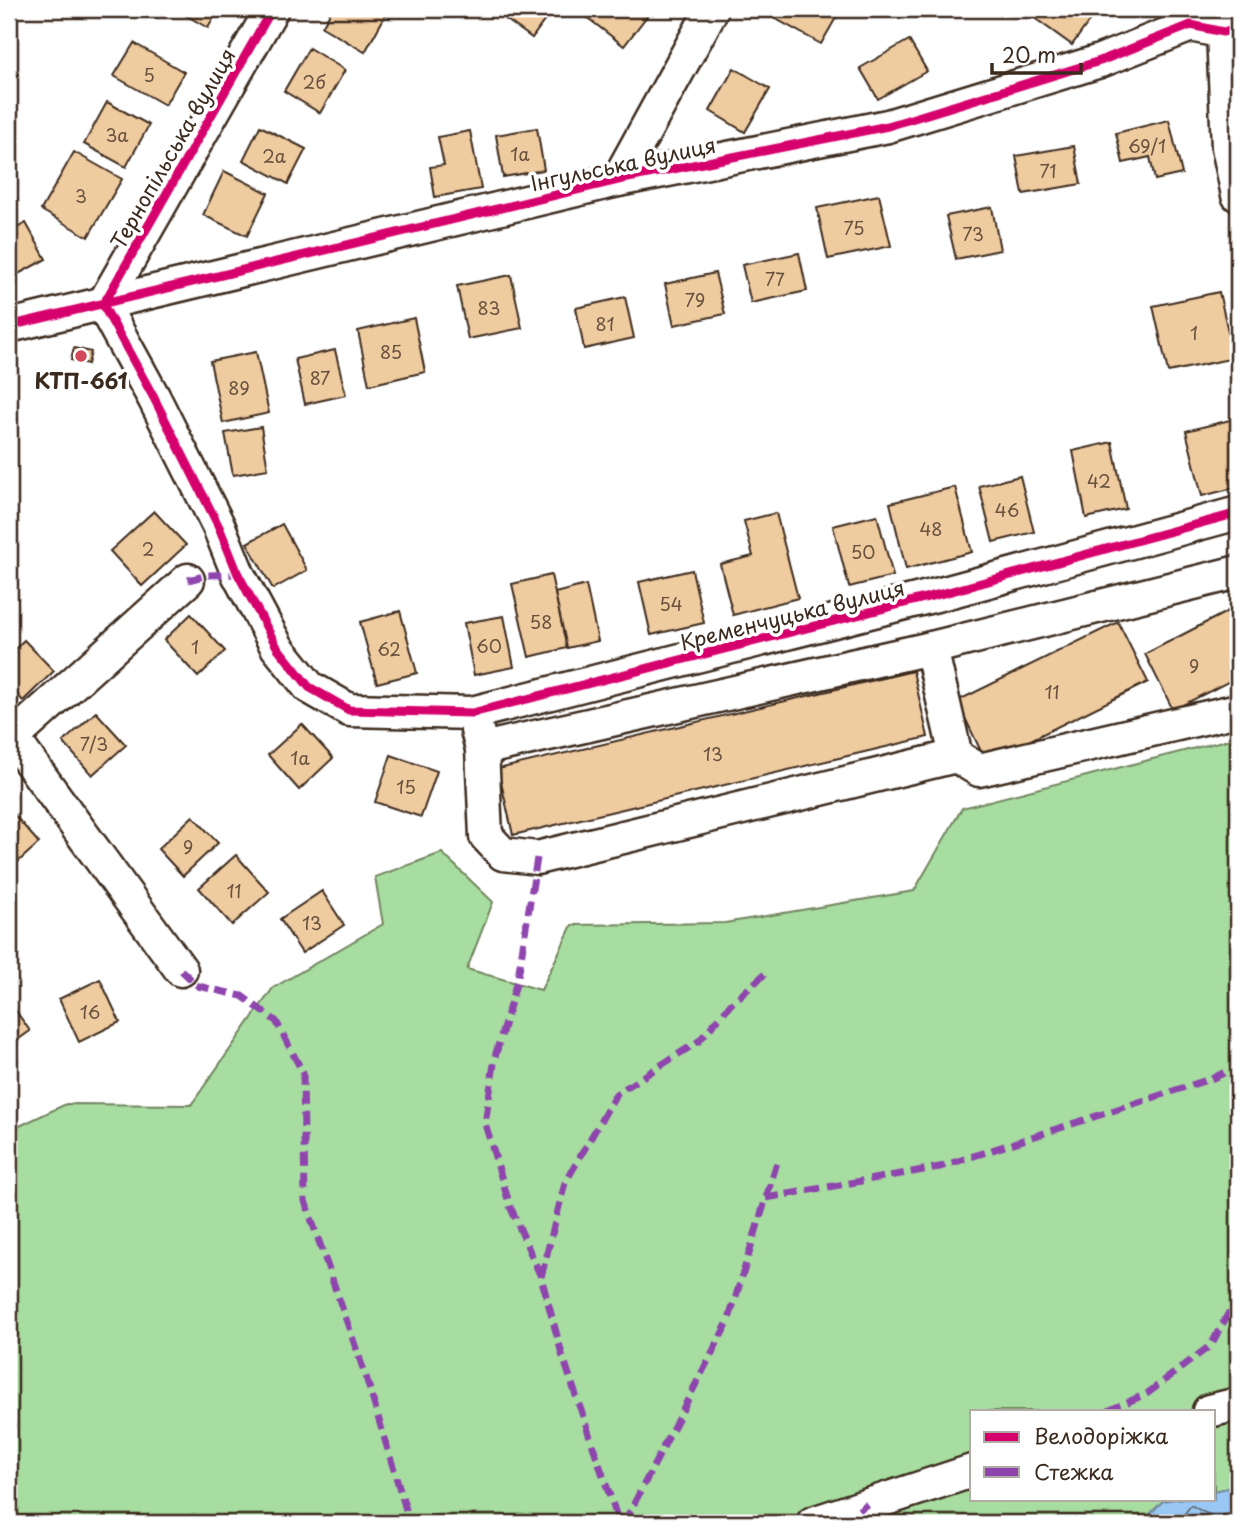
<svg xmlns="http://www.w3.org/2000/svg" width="1247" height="1532" viewBox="0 0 1247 1532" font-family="'Playpen Sans',sans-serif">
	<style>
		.green { fill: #a7dda0; stroke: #71845f; stroke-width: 2 }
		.water { fill: #9ac8f4; stroke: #74899e; stroke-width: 2 }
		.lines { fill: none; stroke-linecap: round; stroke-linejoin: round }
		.shore { stroke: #616974; stroke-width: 2 }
		.building { fill: #efcba0; stroke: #3b2a1e; stroke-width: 2 }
		.minor-casing { stroke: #3b2a1e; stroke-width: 37 }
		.minor { stroke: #fff; stroke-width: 32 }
		.quiet { stroke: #8e44ad; stroke-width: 7; stroke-dasharray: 14 7; stroke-linecap: butt }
		.cycleway-casing { stroke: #fff; stroke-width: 13 }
		.cycleway { stroke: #d6006c; stroke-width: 9 }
		.poi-dot { fill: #d1495b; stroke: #fff; stroke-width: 2.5 }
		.labels { text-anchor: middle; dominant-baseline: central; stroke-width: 7; stroke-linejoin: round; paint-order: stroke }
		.number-label { font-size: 18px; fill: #68523e }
		.street-label { font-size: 21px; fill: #3b2a1e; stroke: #fff }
		.poi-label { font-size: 21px; font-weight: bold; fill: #3b2a1e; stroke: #fff }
	</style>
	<rect width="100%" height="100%" fill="#fff"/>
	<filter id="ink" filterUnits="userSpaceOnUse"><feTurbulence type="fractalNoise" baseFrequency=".0143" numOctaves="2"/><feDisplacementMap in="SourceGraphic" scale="14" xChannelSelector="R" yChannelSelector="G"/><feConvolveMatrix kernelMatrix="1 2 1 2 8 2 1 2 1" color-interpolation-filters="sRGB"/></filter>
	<g filter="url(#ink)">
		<path class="green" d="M1238 737V1486L1214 1491V1411H972V1499H1175L1163 1501 1141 1523H9V1131L66 1104 191 1105 273 988 383 924 375 877 442 853 493 902 467 969 541 990 572 925 725 923 914 891 962 808Z"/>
		<path class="water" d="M1238 1486V1523H1141L1163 1501 1175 1499H1214V1491Z"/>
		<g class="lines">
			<path class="shore" d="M1178 1523 1191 1505C1212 1518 1213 1518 1238 1512"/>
		</g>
		<g class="building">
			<path d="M175 9H219L208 28Z"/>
			<path d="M332 9H389L365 52 322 27Z"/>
			<path d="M501 9H542L549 14 532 38 497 13Z"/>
			<path d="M583 9H646L650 12 624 46 580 12Z"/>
			<path d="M772 9H841L821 44 769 15Z"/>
			<path d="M1033 9H1098L1072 45 1029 14Z"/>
			<path d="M909 40 927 71 878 99 860 68Z"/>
			<path d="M134 43 184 72 165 105 114 76Z"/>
			<path d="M309 48 345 70 320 113 284 91Z"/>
			<path d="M734 68 770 89 745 132 710 111Z"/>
			<path d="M107 102 149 125 126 167 84 144Z"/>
			<path d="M1169 120 1182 174 1155 180 1150 157 1123 163 1116 133Z"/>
			<path d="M260 126 306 149 288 184 243 160Z"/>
			<path d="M537 128 544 170 503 177 496 135Z"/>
			<path d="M470 131 481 189 435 197 430 167 444 165 438 137Z"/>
			<path d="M1074 146 1081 184 1023 194 1016 156Z"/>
			<path d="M74 152 122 179 88 237 41 210Z"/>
			<path d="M224 171 268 193 247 236 203 215Z"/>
			<path d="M879 195 891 246 828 259 817 208Z"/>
			<path d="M992 207 1000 250 956 259 946 216Z"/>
			<path d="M26 223 46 259 9 279V232Z"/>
			<path d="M799 253 807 291 751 303 742 265Z"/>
			<path d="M715 273 725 314 674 325 665 284Z"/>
			<path d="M511 275 522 328 468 339 457 286Z"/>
			<path d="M1219 292 1234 358 1168 372 1153 306Z"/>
			<path d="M625 297 634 338 584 349 576 308Z"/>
			<path d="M414 318 425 372 369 385 358 331Z"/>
			<path d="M74 348 91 352 88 364 71 360Z"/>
			<path d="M335 350 346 395 305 404 295 359Z"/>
			<path d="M256 352 269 413 223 423 210 361Z"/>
			<path d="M1238 418V487L1202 496 1186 431Z"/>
			<path d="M261 427 268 469 233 475 225 433Z"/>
			<path d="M1112 442 1126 509 1086 518 1073 451Z"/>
			<path d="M1020 476 1034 532 993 542 979 486Z"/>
			<path d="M955 487 972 552 906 569 890 503Z"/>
			<path d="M154 511 186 545 142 586 110 551Z"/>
			<path d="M776 513 798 598 733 615 720 564 753 556 744 521Z"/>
			<path d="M877 515 893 576 849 587 833 526Z"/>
			<path d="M282 524 307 570 273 589 247 543Z"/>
			<path d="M692 570 704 623 651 635 639 582Z"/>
			<path d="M551 575 567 648 529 657 512 584Z"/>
			<path d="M586 585 598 641 567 648 555 593Z"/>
			<path d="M1238 606V677L1173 710 1145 654Z"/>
			<path d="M400 611 417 673 377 683 360 622Z"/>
			<path d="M191 614 225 651 198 677 164 640Z"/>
			<path d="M504 616 514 667 474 675 464 623Z"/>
			<path d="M1118 622 1148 682 986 762 957 701Z"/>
			<path d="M24 640 54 671 23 701 9 685V655Z"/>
			<path d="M913 671 928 737 513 835 498 769Z"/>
			<path d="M96 712 126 745 92 775 63 742Z"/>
			<path d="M302 724 333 758 299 790 268 755Z"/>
			<path d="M391 755 437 771 421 817 375 802Z"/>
			<path d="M9 809 39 843 9 870Z"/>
			<path d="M193 816 218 843 183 876 158 849Z"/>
			<path d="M236 855 269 892 232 925 199 888Z"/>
			<path d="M322 891 344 925 302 953 280 919Z"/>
			<path d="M100 979 120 1022 79 1042 59 999Z"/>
			<path d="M9 1001 30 1031 9 1046Z"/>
		</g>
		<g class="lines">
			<defs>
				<g id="minor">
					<path d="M272 9 103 305 154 398 219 527 238 574 277 647 309 687 349 710 472 713 948 592 1238 513"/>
					<path d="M1223 32 1228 147 1238 195"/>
					<path d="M618 180 712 9"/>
					<path d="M9 326 618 180 888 126 1100 61 1191 25 1223 32 1238 28"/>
					<path d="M931 648 956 756 979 770 1238 710"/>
					<path d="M477 730 482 749 486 836 503 854 537 858 956 756"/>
					<path d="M9 733 181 970"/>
					<path d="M9 741 188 580"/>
					<path d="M482 749 931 648 1238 572"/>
					<path d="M1209 1411 1238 1404"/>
					<path d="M813 1523 972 1471"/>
				</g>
			</defs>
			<use href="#minor" class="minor-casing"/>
			<use href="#minor" class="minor"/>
			<g class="quiet">
				<path d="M188 580 208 575 238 574"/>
				<path d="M537 858 518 977 495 1057 485 1124 510 1206 541 1277 562 1354 619 1523"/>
				<path d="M181 970 198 986 242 996 276 1021 303 1073 305 1201 366 1377 410 1523"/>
				<path d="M766 1198 940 1167 1213 1078 1238 1066"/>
				<path d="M541 1277 565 1183 616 1094 699 1041 731 1004 768 971"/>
				<path d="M1108 1411 1148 1393 1211 1345 1238 1296"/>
				<path d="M624 1523 728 1322 778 1159"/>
				<path d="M842 1523 867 1504"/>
			</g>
			<defs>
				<g id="cycleway">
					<path d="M272 9 103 305 154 398 219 527 238 574 277 647 309 687 349 710 472 713 948 592 1238 513"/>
					<path d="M9 326 618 180 888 126 1100 61 1191 25 1223 32 1238 28"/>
				</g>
			</defs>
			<use href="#cycleway" class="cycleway-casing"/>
			<use href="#cycleway" class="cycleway"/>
		</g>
	</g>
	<circle class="poi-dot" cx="81" cy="356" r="7"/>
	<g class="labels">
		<g class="number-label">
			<text x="149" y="74">5</text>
			<text x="314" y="81">2б</text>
			<text x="117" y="134">3а</text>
			<text x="1147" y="145">69/1</text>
			<text x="520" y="153">1а</text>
			<text x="274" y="155">2а</text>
			<text x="1048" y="170">71</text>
			<text x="81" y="195">3</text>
			<text x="854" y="227">75</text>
			<text x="973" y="233">73</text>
			<text x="775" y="278">77</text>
			<text x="695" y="299">79</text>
			<text x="489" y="307">83</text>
			<text x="605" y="323">81</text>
			<text x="1194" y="332">1</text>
			<text x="391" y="351">85</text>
			<text x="320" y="377">87</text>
			<text x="239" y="387">89</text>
			<text x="1099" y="480">42</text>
			<text x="1007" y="509">46</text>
			<text x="931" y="528">48</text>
			<text x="148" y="548">2</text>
			<text x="863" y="551">50</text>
			<text x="671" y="603">54</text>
			<text x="541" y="621">58</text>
			<text x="489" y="645">60</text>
			<text x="195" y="646">1</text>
			<text x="389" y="648">62</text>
			<text x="1194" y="665">9</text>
			<text x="1052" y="691">11</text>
			<text x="94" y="743">7/3</text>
			<text x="713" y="753">13</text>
			<text x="300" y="757">1а</text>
			<text x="406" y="786">15</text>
			<text x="188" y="846">9</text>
			<text x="234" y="890">11</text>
			<text x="312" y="922">13</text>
			<text x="90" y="1011">16</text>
		</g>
		<g class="street-label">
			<text transform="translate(172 148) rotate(-60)">Тернопільська вулиця</text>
			<text transform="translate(623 163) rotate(-12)">Інгульська вулиця</text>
			<text transform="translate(792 614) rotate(-14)">Кременчуцька вулиця</text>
		</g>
		<g class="poi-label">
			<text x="81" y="380">КТП-661</text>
		</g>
	</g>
	<rect width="1247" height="1532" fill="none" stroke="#fff" stroke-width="35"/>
	<rect x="18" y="18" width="1212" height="1497" fill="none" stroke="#3b2a1e" stroke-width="2.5" filter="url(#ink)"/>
	<rect x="970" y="1410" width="245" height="91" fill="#ffffff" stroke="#b1aaa5" stroke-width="2"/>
	<rect x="984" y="1432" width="35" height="10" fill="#d6006c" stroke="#b1aaa5" stroke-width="2"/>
	<text x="1034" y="1444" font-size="21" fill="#3b2a1e">Велодоріжка</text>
	<rect x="984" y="1467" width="35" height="10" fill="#8e44ad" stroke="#b1aaa5" stroke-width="2"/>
	<text x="1034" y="1480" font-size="21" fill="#3b2a1e">Стежка</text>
	<path d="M992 63v10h89v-10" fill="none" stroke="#3b2a1e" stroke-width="3.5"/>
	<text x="1002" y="63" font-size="21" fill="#3b2a1e" stroke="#ffffff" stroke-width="5" paint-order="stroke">20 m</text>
</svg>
